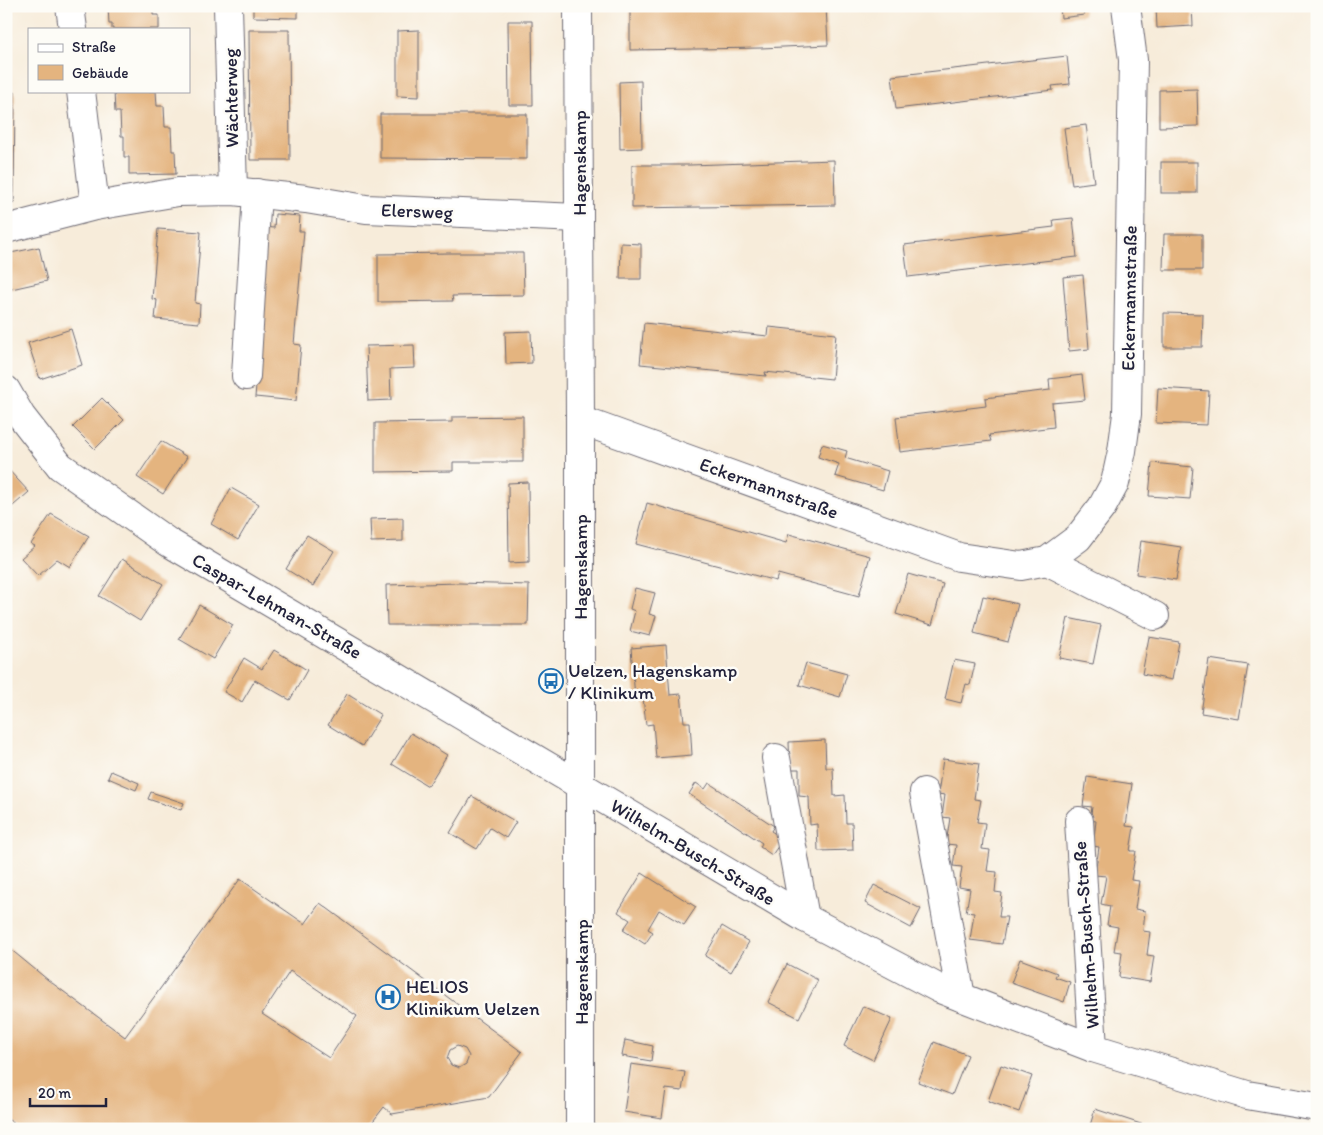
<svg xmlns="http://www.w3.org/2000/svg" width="1323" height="1135" viewBox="0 0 1323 1135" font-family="Itim,sans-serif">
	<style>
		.building { fill: #e4b47f; fill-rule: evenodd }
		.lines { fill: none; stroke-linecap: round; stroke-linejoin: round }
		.minor-casing { stroke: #6d6973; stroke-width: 30 }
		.minor { stroke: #fff; stroke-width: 28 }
		.labels { text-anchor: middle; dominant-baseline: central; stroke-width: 5; stroke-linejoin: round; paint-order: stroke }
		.street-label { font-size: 19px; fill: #22223b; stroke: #fdfcf7 }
		.poi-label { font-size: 19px; fill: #22223b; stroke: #fdfcf7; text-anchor: start }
	</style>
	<rect width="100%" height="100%" fill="#fdfcf7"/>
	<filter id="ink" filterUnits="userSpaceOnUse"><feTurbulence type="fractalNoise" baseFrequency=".02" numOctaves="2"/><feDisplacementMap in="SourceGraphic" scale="10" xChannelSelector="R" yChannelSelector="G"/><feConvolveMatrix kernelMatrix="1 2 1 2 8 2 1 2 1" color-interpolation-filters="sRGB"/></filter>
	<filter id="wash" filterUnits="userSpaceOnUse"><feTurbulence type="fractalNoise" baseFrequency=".0096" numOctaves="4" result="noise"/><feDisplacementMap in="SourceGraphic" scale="20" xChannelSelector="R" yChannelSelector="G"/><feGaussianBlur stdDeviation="1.12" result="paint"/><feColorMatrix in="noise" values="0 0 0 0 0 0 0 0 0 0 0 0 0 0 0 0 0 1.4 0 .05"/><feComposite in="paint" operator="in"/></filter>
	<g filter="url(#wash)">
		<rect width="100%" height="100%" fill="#f7ecda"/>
		<g id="blocks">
			<g class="building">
				<path d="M108 6H153V15H159V29H112V24H109Z"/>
				<path d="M253 6H298V18L253 17Z"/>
				<path d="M630 6H826L828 45 761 48 630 50Z"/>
				<path d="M1060 6H1083L1084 15 1061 18Z"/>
				<path d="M1156 6H1192L1193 26 1157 28Z"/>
				<path d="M508 21H532L533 105H509Z"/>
				<path d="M249 30H289L290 160H250Z"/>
				<path d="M419 30V97L397 96V31Z"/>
				<path d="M1067 56 1070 84 1052 86 1053 90 896 109 892 76Z"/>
				<path d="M641 81 642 148 620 149 619 82Z"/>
				<path d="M1197 89 1198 126 1159 127V90Z"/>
				<path d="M114 91H156L157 106H164L165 127H171L172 151H175L176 174 129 175V157H124V136H121L120 112H115Z"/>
				<path d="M6 92H15L14 203 6 202Z"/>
				<path d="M380 114H527V159L380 158Z"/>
				<path d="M1086 125 1094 182 1072 185 1064 128Z"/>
				<path d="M834 160 835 205 632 208V165H690Z"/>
				<rect x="1161" y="162" width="36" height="31"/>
				<path d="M275 214 300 216 299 231H304L294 344 301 345 296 401 255 397 260 341 261 227 274 228Z"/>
				<path d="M1073 218 1077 257 908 277 904 245 1054 227 1053 220Z"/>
				<path d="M158 229 201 232 195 303 200 304 199 323 155 319 157 300 152 299Z"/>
				<path d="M1164 234H1202V270H1163Z"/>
				<path d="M621 243 641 244V279H620Z"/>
				<path d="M39 247 47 281 7 290 6 254Z"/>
				<path d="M452 253H523L524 295 452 296 453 301 378 302V254Z"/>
				<path d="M1083 275 1089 349 1069 351 1063 277Z"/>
				<path d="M1164 313 1203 314 1202 347H1164Z"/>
				<path d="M644 323 768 336 769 327 836 334 832 379 765 372 766 376 640 364Z"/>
				<path d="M71 329 82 365 40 379 28 343Z"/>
				<path d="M531 331 532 363 506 364 505 332Z"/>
				<path d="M414 345 415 368 390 369 391 400 368 401 366 346Z"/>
				<path d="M1082 375 1085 400 1052 403 1054 427 989 435 991 441 900 452 896 417 986 406 985 398 1050 390 1049 379Z"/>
				<path d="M1158 388 1209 391 1207 425 1156 423Z"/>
				<path d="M102 398 124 420 95 449 73 427Z"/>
				<path d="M523 416V462H453V471L375 472V423L452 422V417Z"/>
				<path d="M161 441 187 457 163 494 137 477Z"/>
				<path d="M822 444 847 451 845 458 888 471 883 490 835 476 839 464 818 457Z"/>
				<path d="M1152 463 1193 467 1190 499 1149 496Z"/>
				<path d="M6 467 29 492 6 512Z"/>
				<path d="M528 482 529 562 509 563 508 483Z"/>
				<path d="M231 488 259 504 238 540 211 524Z"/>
				<path d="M647 503 786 543 789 534 870 556 859 596 778 574 776 581 636 544Z"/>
				<path d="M51 514 89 536 70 567 57 559 38 576 21 558 35 546 31 544Z"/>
				<path d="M403 518V541L371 542 370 519Z"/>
				<path d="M307 535 334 551 313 586 286 569Z"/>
				<path d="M1141 541 1181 547 1176 580 1136 574Z"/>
				<path d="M122 559 163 584 140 621 99 596Z"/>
				<path d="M908 574 943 584 932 625 896 614Z"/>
				<path d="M459 583 529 585 528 625H387L386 585Z"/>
				<path d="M635 588 655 593 649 614 656 616 650 636 630 631 635 611 630 609Z"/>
				<path d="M983 596 1018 604 1008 642 974 633Z"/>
				<path d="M199 605 233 625 213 659 179 639Z"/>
				<path d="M1068 618 1101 625 1093 664 1059 658Z"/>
				<path d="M1149 637 1179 642 1172 680 1142 674Z"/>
				<path d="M666 645 670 695 681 694 684 722H690L692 755 656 758 653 724 646 725 643 697 635 698 631 648Z"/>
				<path d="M274 650 307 670 290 700 255 680 242 702 224 692 244 658 262 669Z"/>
				<path d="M1209 659 1248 665 1239 719 1201 713Z"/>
				<path d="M954 660 975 664 970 685 966 684 961 703 945 699Z"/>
				<path d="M806 663 847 674 840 697 799 685Z"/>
				<path d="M347 694 381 715 362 746 328 725Z"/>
				<path d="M411 733 447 755 428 786 392 764Z"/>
				<path d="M825 740 826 768H833L834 796 845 795 846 823H852L853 850 818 851 817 824 810 825 809 797 799 796V769H790L789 742Z"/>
				<path d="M943 759 979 764 974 799 981 800 977 822 985 823 982 849 990 850 987 871 997 872 995 892 1002 893 999 917H1007L1002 944 970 940 974 913 966 912 970 889 959 887 962 867 953 866 956 845 946 844 950 818 942 817 945 795 938 794Z"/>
				<path d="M111 771 139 783 136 790 108 778Z"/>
				<path d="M1087 777 1132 784 1126 826 1134 827 1130 851H1136L1131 880 1139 881 1135 909 1145 911 1143 931 1150 932 1147 955 1154 956 1150 982 1119 977 1122 952 1114 951 1118 927 1107 925 1110 906 1101 904 1106 876 1095 875 1099 847 1093 846 1096 821 1090 820 1092 807 1083 806Z"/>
				<path d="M696 783 705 789 709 783 774 826 771 831 783 839 772 855 760 847 762 843 689 794Z"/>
				<path d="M151 792 184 803 181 810 148 799Z"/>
				<path d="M472 796 516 822 506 838 490 828 477 849 450 833Z"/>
				<path d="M642 873 696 907 684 925 659 910 648 929 653 932 645 944 623 930 630 920 618 912Z"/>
				<path d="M240 879 305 924 320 903 522 1052 489 1097 392 1114 384 1107 367 1129H16L18 1126 6 1118V952L9 948 48 980 125 1037ZM290 971 357 1016 329 1058 262 1014ZM457 1046 465 1049 469 1056 466 1064 459 1068 451 1065 447 1058 450 1050Z"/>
				<path d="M874 885 921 909 911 928 865 903Z"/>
				<path d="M722 926 749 942 731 972 705 956Z"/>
				<path d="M1020 959 1057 973 1055 977 1070 982 1064 1002 1011 983Z"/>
				<path d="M787 964 818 980 799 1018 768 1002Z"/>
				<path d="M863 1006 892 1019 873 1060 844 1046Z"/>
				<path d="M625 1040 653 1046 651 1061 622 1056Z"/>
				<path d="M934 1042 968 1055 952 1095 918 1082Z"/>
				<path d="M631 1064 685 1072 682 1091 666 1089 662 1118 624 1112Z"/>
				<path d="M1001 1065 1032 1076 1019 1112 988 1101Z"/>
				<path d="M1095 1109 1147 1126V1129H1089Z"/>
			</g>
		</g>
	</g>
	<g filter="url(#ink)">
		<use href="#blocks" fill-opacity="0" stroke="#6d6973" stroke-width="1"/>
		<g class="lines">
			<defs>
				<g id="minor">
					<path d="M70 6 73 29"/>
					<path d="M228 6 233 191"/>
					<path d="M578 6 580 420V1129"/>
					<path d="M81 91 95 206"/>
					<path d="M6 229 95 206 178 192 233 191 306 199 366 209 579 218"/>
					<path d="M246 376 257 193"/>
					<path d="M6 390 21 416 60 466 168 542 805 918 940 989 1093 1048 1247 1095 1317 1107"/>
					<path d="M580 420 959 557 1021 566 1047 561 1078 538 1102 507 1115 483 1122 451 1127 414 1133 60 1126 6"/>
					<path d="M1047 561 1155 616"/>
					<path d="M776 758 805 918"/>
					<path d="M924 792 961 997"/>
					<path d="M1079 821 1093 1048"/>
				</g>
			</defs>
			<use href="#minor" class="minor-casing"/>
			<use href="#minor" class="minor"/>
		</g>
	</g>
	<defs>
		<symbol id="bus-ring" viewBox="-11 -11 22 22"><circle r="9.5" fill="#fdfcf7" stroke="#1f6fb2" stroke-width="1.5"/><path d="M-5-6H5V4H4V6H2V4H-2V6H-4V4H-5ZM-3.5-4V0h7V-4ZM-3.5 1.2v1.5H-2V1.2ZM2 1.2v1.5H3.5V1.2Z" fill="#1f6fb2"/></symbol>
		<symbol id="hospital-ring" viewBox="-11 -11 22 22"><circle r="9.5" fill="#fdfcf7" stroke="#1f6fb2" stroke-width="1.5"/><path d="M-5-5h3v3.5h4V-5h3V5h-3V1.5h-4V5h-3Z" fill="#1f6fb2"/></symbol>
	</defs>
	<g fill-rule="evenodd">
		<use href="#bus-ring" x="537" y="667" width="28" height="28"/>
		<use href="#hospital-ring" x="374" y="983" width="28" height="28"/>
	</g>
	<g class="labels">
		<g class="street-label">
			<text transform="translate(231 98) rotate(-91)">Wächterweg</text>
			<text transform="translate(579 163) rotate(-90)">Hagenskamp</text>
			<text transform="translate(417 211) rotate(2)">Elersweg</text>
			<text transform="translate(1129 298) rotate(-89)">Eckermannstraße</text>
			<text transform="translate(769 488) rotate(20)">Eckermannstraße</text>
			<text transform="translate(580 567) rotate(-90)">Hagenskamp</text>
			<text transform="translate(277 606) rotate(30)">Caspar-Lehman-Straße</text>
			<text transform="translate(693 852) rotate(31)">Wilhelm-Busch-Straße</text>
			<text transform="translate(1086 935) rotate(-94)">Wilhelm-Busch-Straße</text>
			<text transform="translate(581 972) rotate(-90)">Hagenskamp</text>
		</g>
		<g class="poi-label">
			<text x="568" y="670">Uelzen, Hagenskamp<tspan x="568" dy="22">/ Klinikum</tspan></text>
			<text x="406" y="986">HELIOS<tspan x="406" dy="22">Klinikum Uelzen</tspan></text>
		</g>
	</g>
	<rect width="1323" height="1135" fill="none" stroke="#fdfcf7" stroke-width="25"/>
	<rect x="28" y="28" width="162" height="65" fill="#fdfcf7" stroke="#a5a5ac"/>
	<rect x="38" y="44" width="25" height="8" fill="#ffffff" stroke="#a5a5ac"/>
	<text x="72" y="52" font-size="15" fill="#22223b">Straße</text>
	<rect x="38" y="65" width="25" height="15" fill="#e4b47f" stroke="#a5a5ac"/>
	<text x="72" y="78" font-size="15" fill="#22223b">Gebäude</text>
	<path d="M30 1098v8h76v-8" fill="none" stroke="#22223b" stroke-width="2.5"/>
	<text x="38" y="1098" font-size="15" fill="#22223b" stroke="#fdfcf7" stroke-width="4" paint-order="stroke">20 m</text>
</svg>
